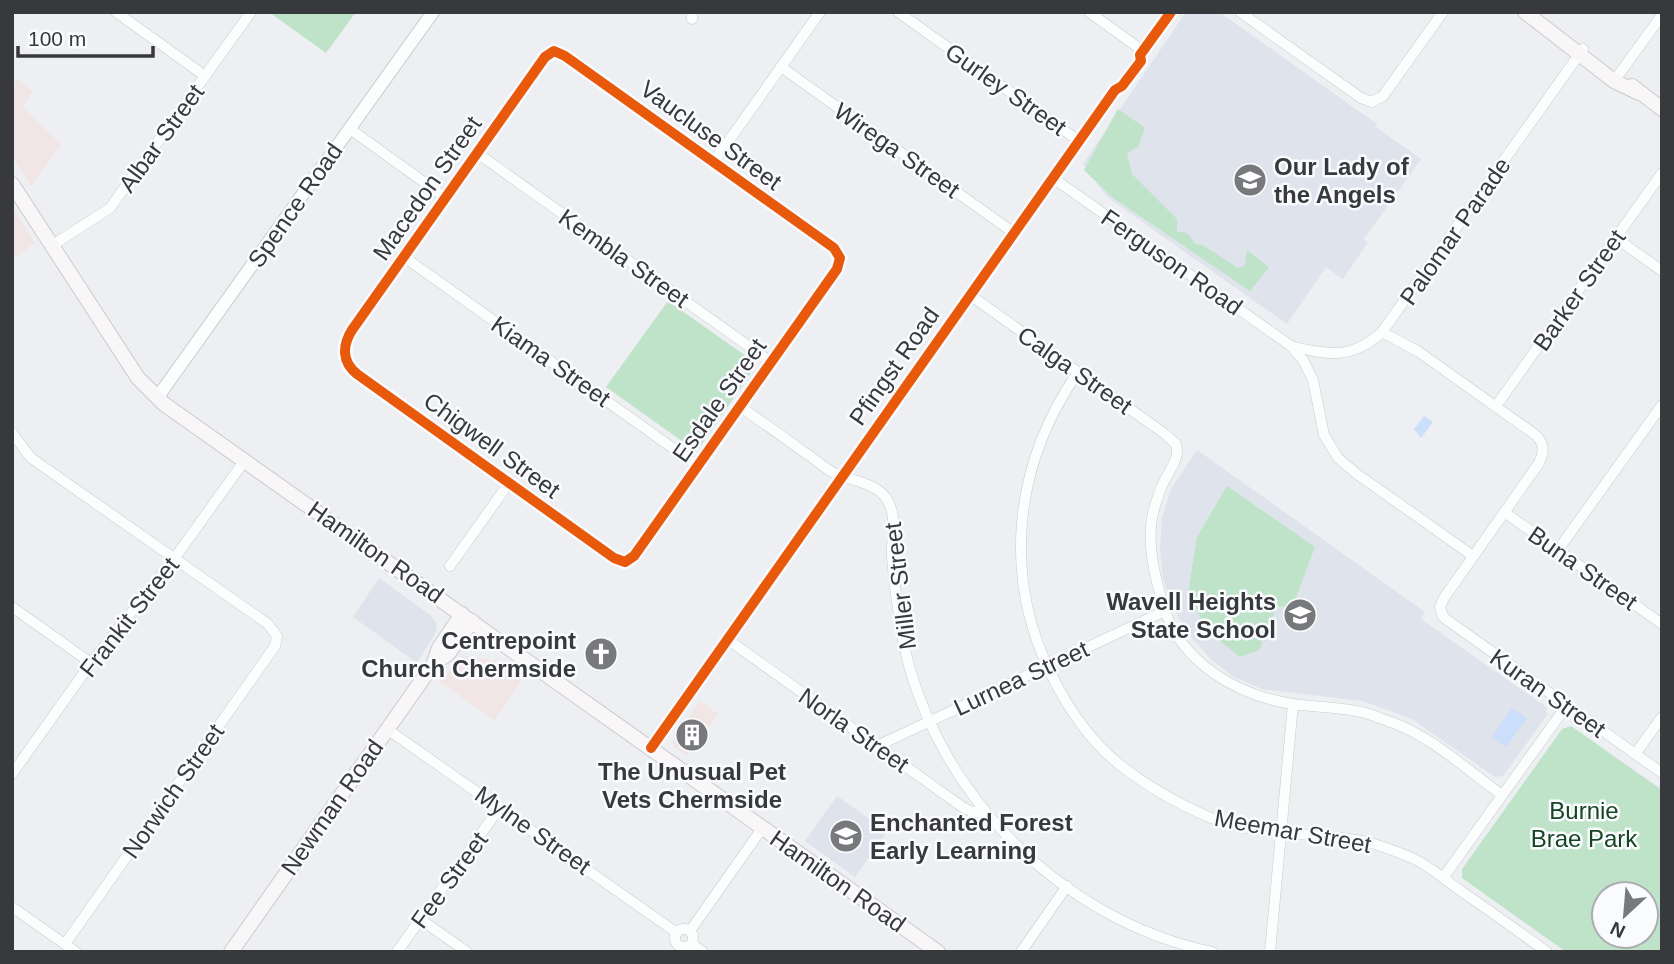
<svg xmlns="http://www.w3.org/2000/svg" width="1674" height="964" viewBox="0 0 1674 964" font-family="Arial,sans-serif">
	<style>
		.commercial { fill: #f2e5e6 }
		.built { fill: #dee3ec }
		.green { fill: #bfe3c8; fill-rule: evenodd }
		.water { fill: #cbdefa }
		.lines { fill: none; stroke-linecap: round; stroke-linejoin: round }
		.minor-casing { stroke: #cacbce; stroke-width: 11 }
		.tertiary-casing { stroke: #cacbce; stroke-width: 14 }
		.secondary-casing { stroke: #cacbce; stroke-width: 16 }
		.minor { stroke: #fcfdfd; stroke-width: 10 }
		.tertiary { stroke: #fcfdfd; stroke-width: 12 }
		.secondary { stroke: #f9f6f7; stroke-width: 14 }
		.cycleway-casing { stroke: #fafbfe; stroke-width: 15 }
		.cycleway { stroke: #e8590c; stroke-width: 10 }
		.labels { text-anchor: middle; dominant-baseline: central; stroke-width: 5; stroke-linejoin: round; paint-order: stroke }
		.street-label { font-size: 24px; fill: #38393c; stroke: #fafbfe }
		.poi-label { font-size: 24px; font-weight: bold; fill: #38393c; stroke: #fafbfe; text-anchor: start }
		.park-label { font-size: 24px; fill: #164522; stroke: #fafbfe }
	</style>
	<rect width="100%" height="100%" fill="#edeff2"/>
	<g class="commercial">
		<path d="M18 80 33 92 22 107 61 144 31 186 12 156V84Z"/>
		<path d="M12 207 35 243 12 259Z"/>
		<path d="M460 655 496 661 523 679 494 720 440 682Z"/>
		<path d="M700 701 718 714 687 756 674 747 673 740Z"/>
	</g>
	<g class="built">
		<path d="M1186 12H1219L1377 124 1376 127 1421 159 1364 239 1368 242 1343 279 1326 267 1287 324 1107 197 1083 164Z"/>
		<path d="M1197 450 1425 612 1421 619 1546 707 1547 715 1503 776 1495 777 1412 719 1363 701 1262 689 1234 677 1211 659 1189 635 1174 609 1163 579 1160 548 1162 518 1171 489Z"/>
		<path d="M379 578 430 615 437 624 436 632 417 663 353 617Z"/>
		<path d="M837 796 887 832 855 877 805 841Z"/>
	</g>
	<g class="green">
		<path d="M269 12H356L326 53Z"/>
		<path d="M1118 109 1145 128 1138 147 1127 153 1132 174 1177 219V232C1187 232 1190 234 1194 243L1204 246 1238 268 1245 265 1247 250 1269 267 1250 291 1112 197 1084 170Z"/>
		<path d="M668 301 753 361V370L699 448 693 449 606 387Z"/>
		<path d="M1227 486 1315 547 1292 608 1277 606 1259 650 1240 657 1208 632 1188 593 1197 537Z"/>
		<path d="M1571 726 1662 790V952H1566L1462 878V869L1562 729ZM1646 894V936H1604V894Z"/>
	</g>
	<g class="water">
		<path d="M1424 416 1433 422 1421 438 1414 429Z"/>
		<path d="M1512 708 1527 718 1506 747 1492 737Z"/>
	</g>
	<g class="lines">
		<defs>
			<g id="minor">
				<path d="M116 12 205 76"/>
				<path d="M692 12V19"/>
				<path d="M898 12 1079 141"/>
				<path d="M1089 12 1143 51"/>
				<path d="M1240 12 1361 98 1372 102 1383 96 1443 12"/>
				<path d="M554 51 565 56 834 248 840 258 837 269 634 556 625 562 614 558 357 374C342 362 342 346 352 330L545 57Z"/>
				<path d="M781 67 1014 233"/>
				<path d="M1614 81 1662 15"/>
				<path d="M350 129 446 198"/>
				<path d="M477 153 771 362"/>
				<path d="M713 163 820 12"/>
				<path d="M1053 178 1291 346 1303 360 1313 380 1324 435 1338 458 1357 474 1473 556"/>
				<path d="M1616 238 1662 271"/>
				<path d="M53 245 110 208 251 12"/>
				<path d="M404 257 698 466"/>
				<path d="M970 295 1165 434 1176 444C1181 460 1166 474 1161 488 1158 496 1155 505 1153 513 1146 543 1155 579 1164 607 1181 663 1238 696 1293 704 1314 707 1336 707 1356 711 1370 713 1384 720 1396 724 1433 738 1470 772 1502 795"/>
				<path d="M1382 332 1419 352 1533 433C1544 441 1545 451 1539 463L1444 598 1440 607 1443 617 1662 773"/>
				<path d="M1291 346C1328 355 1352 360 1382 332L1583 49"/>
				<path d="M1078 372C1015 463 1002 572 1050 672 1067 707 1090 741 1120 765 1148 787 1178 804 1211 818 1261 838 1316 831 1367 842 1382 846 1398 852 1412 858 1430 866 1445 880 1461 891 1490 911 1518 931 1547 952"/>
				<path d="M739 406C761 421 782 436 804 452 814 458 824 468 834 473 851 481 874 482 886 498 898 515 891 536 892 555 893 577 897 601 900 623 924 782 1055 919 1212 952"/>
				<path d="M1496 406 1662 173"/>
				<path d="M12 433 31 458 268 624 277 636 275 646 65 944"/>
				<path d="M1504 512 1662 624"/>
				<path d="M1558 550 1662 405"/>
				<path d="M450 566 509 483"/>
				<path d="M12 607 91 663"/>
				<path d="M727 639 961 806 970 811 985 813"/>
				<path d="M387 729 677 933"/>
				<path d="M877 746 1165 611"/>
				<path d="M1635 754 1662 717"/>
				<path d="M12 774 91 663 174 559 245 460"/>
				<path d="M1443 878 1567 705"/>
				<path d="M12 907 76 952"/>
				<path d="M420 919 467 952"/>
				<circle cx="684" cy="938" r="9"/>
				<path d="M690 931 763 827"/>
				<path d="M692 944 703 952"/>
				<path d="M397 952 500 807"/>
				<path d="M1021 952 1067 886"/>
				<path d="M1270 952 1293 704"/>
			</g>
			<g id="tertiary">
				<path d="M157 398 433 12"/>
				<path d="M651 748 1115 90 1122 86 1141 61 1140 55 1171 12"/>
			</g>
			<g id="secondary">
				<path d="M1525 12 1614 81 1639 93"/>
				<path d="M1632 86 1662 109"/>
				<path d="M12 184 138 378 164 404 938 952"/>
				<path d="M434 663 448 654 472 621"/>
				<path d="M231 952 434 663 439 648 462 614"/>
			</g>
		</defs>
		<use href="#minor" class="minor-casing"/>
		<use href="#tertiary" class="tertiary-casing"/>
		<use href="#secondary" class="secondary-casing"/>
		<use href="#minor" class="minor"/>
		<use href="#tertiary" class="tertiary"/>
		<use href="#secondary" class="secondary"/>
		<defs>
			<g id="cycleway">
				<path d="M554 51 565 56 834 248 840 258 837 269 634 556 625 562 614 558 357 374C342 362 342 346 352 330L545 57Z"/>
				<path d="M651 748 1115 90 1122 86 1141 61 1140 55 1171 12"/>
			</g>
		</defs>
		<use href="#cycleway" class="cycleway-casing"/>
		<use href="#cycleway" class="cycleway"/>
	</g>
	<defs>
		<symbol id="school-disc" viewBox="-11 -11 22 22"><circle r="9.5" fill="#77797c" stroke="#fafbfe"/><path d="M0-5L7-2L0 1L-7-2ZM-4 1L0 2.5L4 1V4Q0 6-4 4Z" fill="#fff"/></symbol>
		<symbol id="church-disc" viewBox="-11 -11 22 22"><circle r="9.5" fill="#77797c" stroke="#fafbfe"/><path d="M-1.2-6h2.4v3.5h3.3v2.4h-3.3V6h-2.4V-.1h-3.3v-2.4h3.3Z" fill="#fff"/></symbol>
		<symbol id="building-disc" viewBox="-11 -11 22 22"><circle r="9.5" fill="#77797c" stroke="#fafbfe"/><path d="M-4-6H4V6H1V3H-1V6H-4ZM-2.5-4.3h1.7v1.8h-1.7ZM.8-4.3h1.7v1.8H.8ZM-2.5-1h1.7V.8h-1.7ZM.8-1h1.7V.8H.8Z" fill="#fff"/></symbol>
	</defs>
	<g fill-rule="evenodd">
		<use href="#school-disc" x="1231" y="161" width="38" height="38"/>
		<use href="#school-disc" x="1281" y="596" width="38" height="38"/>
		<use href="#church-disc" x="582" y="635" width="38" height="38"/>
		<use href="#building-disc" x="673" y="716" width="38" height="38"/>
		<use href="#school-disc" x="827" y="817" width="38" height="38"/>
	</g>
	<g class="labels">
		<g class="street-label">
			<text transform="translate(1006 89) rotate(35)">Gurley Street</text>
			<text transform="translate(711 135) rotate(36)">Vaucluse Street</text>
			<text transform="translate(161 138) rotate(-54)">Albar Street</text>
			<text transform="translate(897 150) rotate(35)">Wirega Street</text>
			<text transform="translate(427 188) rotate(-55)">Macedon Street</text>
			<text transform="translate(295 205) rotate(-55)">Spence Road</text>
			<text transform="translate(1455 231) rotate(-55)">Palomar Parade</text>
			<text transform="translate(624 258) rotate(35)">Kembla Street</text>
			<text transform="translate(1172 262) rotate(35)">Ferguson Road</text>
			<text transform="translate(1579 290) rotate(-55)">Barker Street</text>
			<text transform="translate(551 361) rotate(35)">Kiama Street</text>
			<text transform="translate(894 366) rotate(-55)">Pfingst Road</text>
			<text transform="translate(1075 370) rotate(35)">Calga Street</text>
			<text transform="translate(719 400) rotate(-55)">Esdale Street</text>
			<text transform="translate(492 445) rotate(36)">Chigwell Street</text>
			<text transform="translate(376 552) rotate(35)">Hamilton Road</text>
			<text transform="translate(1583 568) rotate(35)">Buna Street</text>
			<text transform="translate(900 586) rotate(-97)">Miller Street</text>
			<text transform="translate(129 617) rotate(-52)">Frankit Street</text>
			<text transform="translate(1021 678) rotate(-25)">Lurnea Street</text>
			<text transform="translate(1548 693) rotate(35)">Kuran Street</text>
			<text transform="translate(854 730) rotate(35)">Norla Street</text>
			<text transform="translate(173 791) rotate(-55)">Norwich Street</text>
			<text transform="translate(332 807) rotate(-55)">Newman Road</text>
			<text transform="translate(533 830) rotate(35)">Mylne Street</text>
			<text transform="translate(1293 831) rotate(10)">Meemar Street</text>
			<text transform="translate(449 880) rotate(-54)">Fee Street</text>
			<text transform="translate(838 881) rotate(35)">Hamilton Road</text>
		</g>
		<g class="poi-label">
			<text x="1274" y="166">Our Lady of<tspan x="1274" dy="28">the Angels</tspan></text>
			<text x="1276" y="601" text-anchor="end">Wavell Heights<tspan x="1276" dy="28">State School</tspan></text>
			<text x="576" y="640" text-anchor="end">Centrepoint<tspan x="576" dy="28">Church Chermside</tspan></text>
			<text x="692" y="771" text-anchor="middle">The Unusual Pet<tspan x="692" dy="28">Vets Chermside</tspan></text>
			<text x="870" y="822">Enchanted Forest<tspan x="870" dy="28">Early Learning</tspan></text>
		</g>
		<g class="park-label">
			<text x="1584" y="810">Burnie<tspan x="1584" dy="28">Brae Park</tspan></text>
		</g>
	</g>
	<rect width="1674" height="964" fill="none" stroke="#38393c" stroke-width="28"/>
	<g transform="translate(1625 915) rotate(206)"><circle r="33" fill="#fafbfe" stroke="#acadb0" stroke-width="2"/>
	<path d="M0-5L12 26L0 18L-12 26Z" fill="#77797c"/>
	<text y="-10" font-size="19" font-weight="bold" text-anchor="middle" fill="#38393c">N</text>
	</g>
	<path d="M18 46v10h135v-10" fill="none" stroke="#38393c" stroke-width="3.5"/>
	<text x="28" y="46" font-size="21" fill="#38393c" stroke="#fafbfe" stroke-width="5" paint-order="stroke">100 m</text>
</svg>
